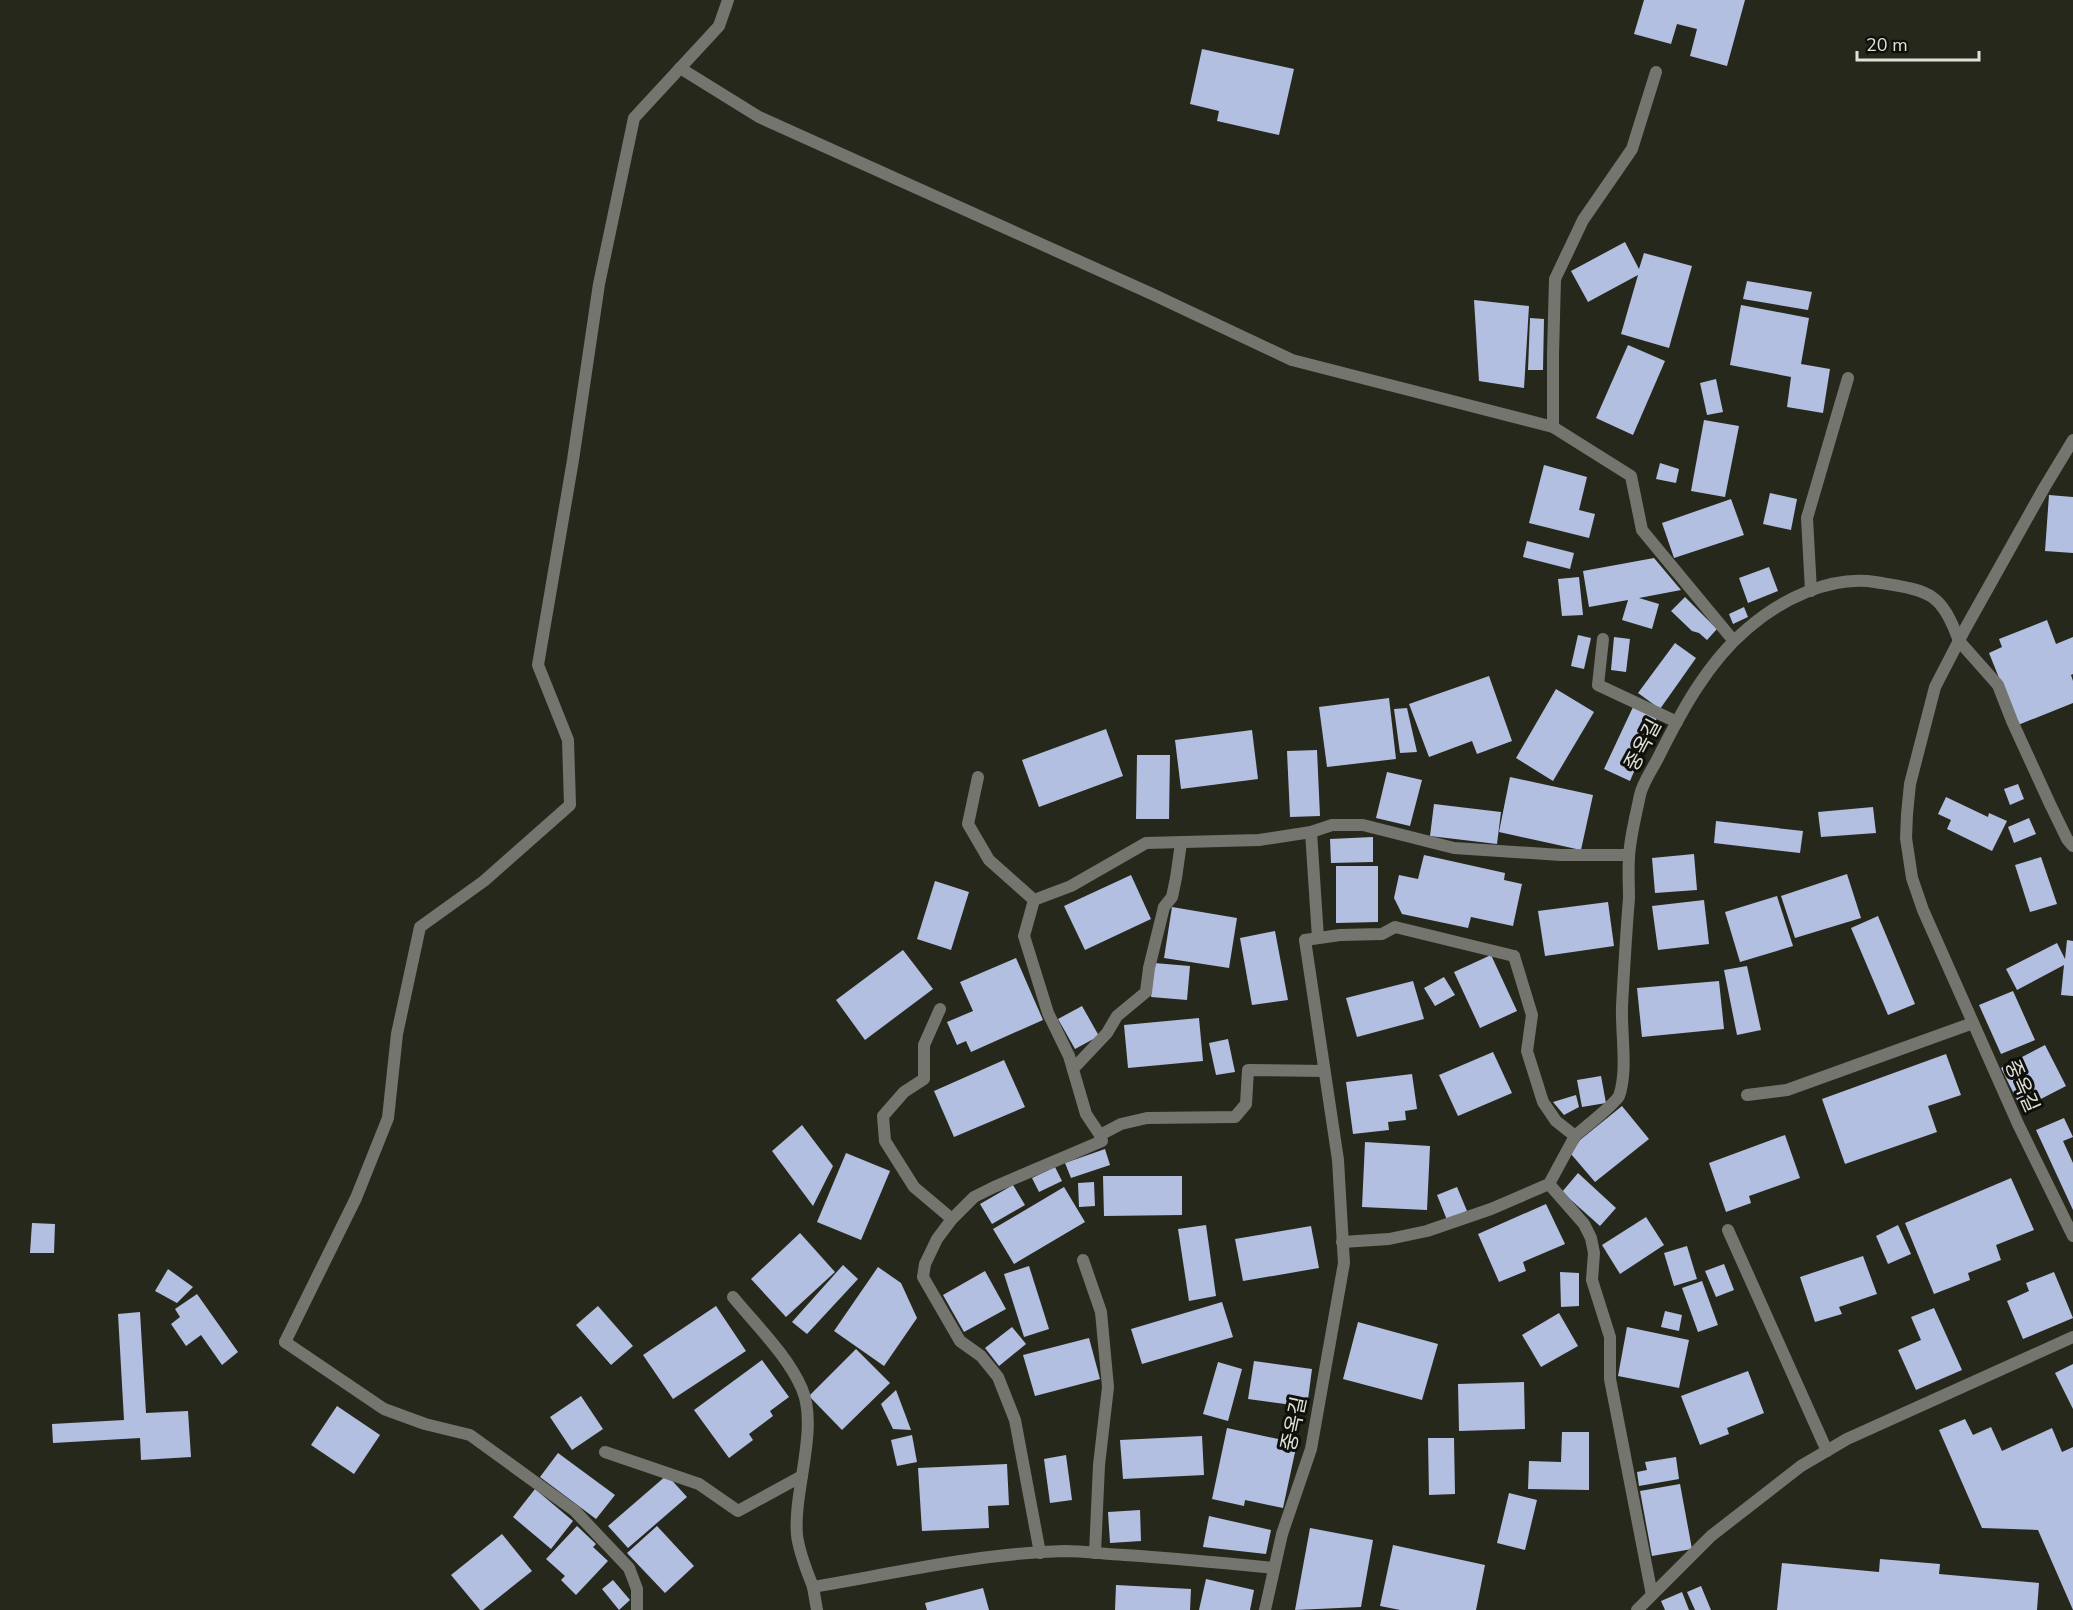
<svg xmlns="http://www.w3.org/2000/svg" width="2073" height="1610" viewBox="0 0 2073 1610" font-family="'Nunito Sans','Noto Sans KR',sans-serif">
	<style>
		.building { fill: #b2bfe0 }
		.lines { fill: none; stroke-linecap: round; stroke-linejoin: round }
		.service { stroke: #75756f; stroke-width: 12 }
		.minor { stroke: #75756f; stroke-width: 12 }
		.labels { text-anchor: middle; dominant-baseline: central; stroke-width: 6; stroke-linejoin: round; paint-order: stroke }
		.street-label { font-size: 20px; fill: #e1e1d9; stroke: #10100b }
	</style>
	<rect width="100%" height="100%" fill="#27281c"/>
	<g class="building">
		<path d="M1644 0H1745L1727 66 1690 56 1697 29 1677 24 1671 44 1634 34Z"/>
		<path d="M1202 49 1294 69 1279 135 1217 121 1219 111 1190 104Z"/>
		<path d="M1625 242 1639 269 1644 253 1692 266 1669 348 1621 334 1638 275 1588 302 1571 271Z"/>
		<path d="M1747 281 1812 292 1808 310 1743 299Z"/>
		<path d="M1474 300 1529 306 1524 388 1479 381Z"/>
		<path d="M1741 305 1809 318 1801 364 1830 369 1823 413 1787 407 1791 377 1730 365Z"/>
		<path d="M1530 318 1544 319 1543 370H1528Z"/>
		<path d="M1628 345 1665 361 1633 435 1596 418Z"/>
		<path d="M1716 379 1723 412 1707 415 1700 383Z"/>
		<path d="M1704 420 1739 426 1725 497 1691 491Z"/>
		<path d="M1660 463 1679 469 1676 483 1656 479Z"/>
		<path d="M1544 465 1587 477 1579 510 1595 514 1589 538 1529 523Z"/>
		<path d="M1770 493 1797 499 1791 530 1763 524Z"/>
		<path d="M2049 495 2073 497V553L2045 551Z"/>
		<path d="M1731 499 1744 535 1674 558 1662 523Z"/>
		<path d="M1527 541 1574 553 1570 569 1523 557Z"/>
		<path d="M1654 558 1681 590 1639 598 1659 604 1652 629 1622 620 1628 600 1589 607 1583 571Z"/>
		<path d="M1769 567 1778 591 1748 603 1739 578Z"/>
		<path d="M1579 577 1583 615 1562 616 1558 579Z"/>
		<path d="M1685 597 1717 629 1707 640 1699 633 1692 631 1671 611Z"/>
		<path d="M1744 607 1748 617 1733 624 1729 614Z"/>
		<path d="M2047 620 2056 644 2073 637V674L2071 675 2073 681V703L2018 725 1989 653 2002 647 1999 639Z"/>
		<path d="M1578 635 1591 638 1584 669 1571 666Z"/>
		<path d="M1614 637 1630 639 1626 672 1611 670Z"/>
		<path d="M1675 643 1696 658 1660 709 1638 693Z"/>
		<path d="M1489 676 1512 741 1477 754 1472 741 1429 757 1409 704Z"/>
		<path d="M1556 689 1594 712 1553 781 1516 758Z"/>
		<path d="M1389 698 1396 759 1327 767 1319 707Z"/>
		<path d="M1633 707 1657 718 1630 781 1604 769Z"/>
		<path d="M1407 708 1417 752 1400 753 1394 709Z"/>
		<path d="M1106 729 1123 776 1039 807 1022 760Z"/>
		<path d="M1252 730 1258 779 1181 789 1175 740Z"/>
		<path d="M1317 750 1320 816 1290 817 1287 751Z"/>
		<path d="M1137 755H1170L1169 819H1136Z"/>
		<path d="M1387 772 1422 780 1410 826 1376 818Z"/>
		<path d="M1510 777 1593 795 1581 850 1499 832Z"/>
		<path d="M2018 784 2024 799 2010 805 2004 789Z"/>
		<path d="M1946 797 1988 817 1989 813 2007 821 1992 851 1947 829 1951 820 1938 814Z"/>
		<path d="M1434 804 1501 812 1497 844 1430 836Z"/>
		<path d="M1873 807 1876 833 1821 837 1818 812Z"/>
		<path d="M2029 818 2036 834 2014 843 2008 827Z"/>
		<path d="M1716 821 1803 831 1800 853 1714 843Z"/>
		<path d="M1373 837V862L1331 863 1330 839Z"/>
		<path d="M1694 854 1697 890 1655 893 1652 858Z"/>
		<path d="M1424 855 1505 873 1504 880 1522 884 1513 926 1471 917 1468 928 1402 914 1394 898 1399 875 1418 879Z"/>
		<path d="M2041 857 2057 904 2030 912 2015 865Z"/>
		<path d="M1336 866H1378V922L1336 923Z"/>
		<path d="M1847 874 1861 918 1795 938 1781 896Z"/>
		<path d="M1131 875 1151 919 1085 950 1064 906Z"/>
		<path d="M935 881 969 892 951 950 917 939Z"/>
		<path d="M1777 896 1793 946 1740 962 1725 912Z"/>
		<path d="M1704 900 1709 944 1658 950 1652 906Z"/>
		<path d="M1608 902 1614 946 1545 956 1538 911Z"/>
		<path d="M1172 907 1237 918 1229 968 1164 958Z"/>
		<path d="M1878 916 1915 1004 1888 1015 1851 928Z"/>
		<path d="M1275 931 1288 1000 1252 1005 1240 938Z"/>
		<path d="M2067 940 2073 941V996L2061 995 2064 965 2017 990 2006 969 2057 943 2065 959Z"/>
		<path d="M903 950 933 989 865 1040 836 1000Z"/>
		<path d="M1491 955 1517 1011 1480 1028 1454 972Z"/>
		<path d="M1016 958 1043 1020 971 1052 966 1041 957 1045 947 1022 973 1011 960 982Z"/>
		<path d="M1154 963 1190 966 1187 1000 1151 997Z"/>
		<path d="M1747 966 1761 1030 1737 1035 1724 970Z"/>
		<path d="M1444 977 1455 995 1435 1006 1424 988Z"/>
		<path d="M1413 981 1424 1019 1357 1037 1346 998Z"/>
		<path d="M1719 981 1724 1029 1642 1037 1637 988Z"/>
		<path d="M2013 991 2035 1040 2001 1054 1979 1005Z"/>
		<path d="M1082 1006 1099 1036 1075 1049 1058 1019Z"/>
		<path d="M1199 1018 1203 1061 1128 1068 1124 1025Z"/>
		<path d="M1228 1039 1235 1072 1216 1075 1209 1043Z"/>
		<path d="M2045 1045 2066 1086 2037 1101 2035 1096 2019 1104 2001 1068Z"/>
		<path d="M1493 1052 1512 1093 1458 1116 1439 1075Z"/>
		<path d="M1946 1054 1961 1095 1928 1106 1937 1132 1845 1164 1822 1099Z"/>
		<path d="M1004 1060 1025 1107 954 1137 934 1091Z"/>
		<path d="M1412 1074 1417 1109 1405 1111 1406 1120 1388 1122 1389 1130 1353 1134 1346 1082Z"/>
		<path d="M1601 1076 1606 1103 1582 1107 1577 1080Z"/>
		<path d="M1576 1095 1579 1107 1564 1115 1553 1102Z"/>
		<path d="M1622 1106 1649 1139 1595 1182 1571 1154 1580 1140Z"/>
		<path d="M2064 1118 2073 1137 2063 1141 2073 1163V1210L2036 1130Z"/>
		<path d="M802 1125 833 1166 813 1206 772 1151Z"/>
		<path d="M1785 1135 1800 1178 1749 1196 1751 1203 1726 1212 1709 1163Z"/>
		<path d="M1365 1142 1430 1146 1427 1210 1362 1207Z"/>
		<path d="M1105 1149 1110 1165 1071 1178 1065 1163Z"/>
		<path d="M846 1153 890 1171 861 1240 817 1222Z"/>
		<path d="M1055 1167 1062 1181 1039 1192 1032 1178Z"/>
		<path d="M1578 1173 1616 1208 1600 1226 1562 1192Z"/>
		<path d="M1103 1176H1182V1215L1104 1216Z"/>
		<path d="M2011 1178 2034 1230 1996 1245 2001 1260 1968 1273 1970 1280 1934 1294 1905 1223Z"/>
		<path d="M1094 1182 1095 1206 1079 1207 1078 1183Z"/>
		<path d="M1013 1185 1025 1205 992 1224 980 1204Z"/>
		<path d="M1064 1187 1085 1222 1014 1264 993 1229Z"/>
		<path d="M1457 1187 1467 1211 1447 1220 1437 1195Z"/>
		<path d="M1546 1204 1565 1244 1523 1262 1526 1271 1499 1282 1478 1234Z"/>
		<path d="M1646 1217 1664 1245 1620 1274 1602 1245Z"/>
		<path d="M32 1223 55 1224 54 1253H30Z"/>
		<path d="M1206 1225 1216 1296 1189 1301 1178 1229Z"/>
		<path d="M1898 1225 1911 1254 1888 1264 1876 1236Z"/>
		<path d="M1311 1226 1319 1268 1243 1281 1235 1239Z"/>
		<path d="M800 1233 835 1272 786 1317 751 1279Z"/>
		<path d="M1687 1246 1697 1279 1674 1286 1664 1253Z"/>
		<path d="M1863 1256 1877 1294 1839 1307 1842 1314 1815 1322 1800 1277Z"/>
		<path d="M1724 1264 1734 1290 1716 1297 1705 1271Z"/>
		<path d="M843 1265 858 1279 807 1334 792 1322Z"/>
		<path d="M1029 1266 1049 1329 1024 1337 1004 1274Z"/>
		<path d="M878 1267 901 1283 917 1318 884 1366 834 1331Z"/>
		<path d="M168 1269 193 1287 177 1303 155 1291Z"/>
		<path d="M985 1271 1006 1309 964 1332 943 1295Z"/>
		<path d="M1560 1272 1579 1273V1306L1561 1307Z"/>
		<path d="M2054 1272 2073 1318 2023 1339 2007 1301 2029 1291 2026 1283Z"/>
		<path d="M1702 1281 1718 1325 1698 1332 1682 1288Z"/>
		<path d="M197 1294 238 1352 222 1365 201 1335 186 1346 171 1324 180 1317 175 1309Z"/>
		<path d="M1222 1302 1233 1337 1142 1364 1131 1329Z"/>
		<path d="M598 1306 633 1346 611 1365 576 1325Z"/>
		<path d="M716 1306 746 1351 673 1399 643 1355Z"/>
		<path d="M1934 1308 1962 1370 1916 1390 1898 1350 1921 1340 1911 1317Z"/>
		<path d="M1665 1311 1682 1315 1679 1331 1661 1327Z"/>
		<path d="M140 1312 146 1413 188 1411 191 1457 141 1460 140 1438 53 1443 52 1424 124 1420 118 1314Z"/>
		<path d="M1559 1313 1578 1346 1541 1367 1522 1335Z"/>
		<path d="M1358 1322 1438 1344 1422 1400 1343 1379Z"/>
		<path d="M1012 1327 1026 1344 999 1366 985 1348Z"/>
		<path d="M1627 1327 1689 1340 1679 1388 1618 1376Z"/>
		<path d="M1089 1338 1100 1379 1035 1396 1023 1355Z"/>
		<path d="M856 1349 890 1383 842 1430 809 1396Z"/>
		<path d="M762 1360 789 1397 770 1411 773 1416 749 1434 753 1440 729 1458 694 1410Z"/>
		<path d="M1254 1361 1312 1369 1307 1407 1248 1399Z"/>
		<path d="M1218 1362 1242 1369 1228 1421 1203 1414Z"/>
		<path d="M2073 1364V1409L2055 1373Z"/>
		<path d="M1748 1371 1764 1413 1727 1428 1729 1434 1700 1445 1681 1396Z"/>
		<path d="M1524 1382 1525 1429 1459 1431 1458 1384Z"/>
		<path d="M896 1390 911 1430 893 1429 881 1404Z"/>
		<path d="M581 1396 603 1429 572 1450 550 1417Z"/>
		<path d="M337 1406 380 1435 354 1474 311 1445Z"/>
		<path d="M1965 1419 1973 1435 1991 1427 2002 1451 2052 1428 2062 1452 2073 1447V1610L2038 1530 1982 1528 1939 1430Z"/>
		<path d="M1227 1428 1297 1443 1283 1508 1245 1500 1244 1506 1212 1499Z"/>
		<path d="M1562 1432H1589V1490L1528 1489 1529 1461 1561 1462Z"/>
		<path d="M912 1435 917 1462 897 1466 891 1440Z"/>
		<path d="M1202 1436 1204 1475 1123 1479 1120 1440Z"/>
		<path d="M1428 1438H1454L1455 1494 1429 1495Z"/>
		<path d="M558 1453 615 1495 596 1519 540 1477Z"/>
		<path d="M1066 1455 1072 1500 1050 1503 1044 1459Z"/>
		<path d="M1676 1457 1679 1479 1639 1486 1637 1472 1647 1470 1645 1462Z"/>
		<path d="M1007 1464 1009 1505 988 1506 989 1528 922 1531 918 1468Z"/>
		<path d="M667 1475 687 1497 628 1548 608 1526Z"/>
		<path d="M1680 1484 1692 1549 1652 1556 1640 1491Z"/>
		<path d="M535 1489 573 1521 551 1549 513 1517Z"/>
		<path d="M1509 1493 1537 1500 1525 1550 1497 1543Z"/>
		<path d="M1140 1510 1141 1541 1110 1543 1108 1512Z"/>
		<path d="M1209 1516 1271 1530 1266 1554 1203 1547Z"/>
		<path d="M577 1526 596 1544 593 1547 608 1561 576 1595 561 1580 565 1576 546 1559Z"/>
		<path d="M657 1526 694 1566 665 1593 627 1553Z"/>
		<path d="M1310 1528 1373 1540 1361 1607 1295 1610Z"/>
		<path d="M502 1534 532 1571 483 1610H480L451 1575Z"/>
		<path d="M1393 1545 1485 1565 1476 1610H1400L1380 1606Z"/>
		<path d="M1880 1559 1940 1564 1939 1574 2039 1583 2037 1610H1777L1782 1563 1879 1572Z"/>
		<path d="M1206 1579 1254 1590 1250 1610H1199Z"/>
		<path d="M613 1580 630 1600 619 1610 602 1589Z"/>
		<path d="M1116 1585 1191 1589 1190 1610H1115Z"/>
		<path d="M1701 1586 1711 1610H1695L1687 1592Z"/>
		<path d="M983 1588 989 1610H927L925 1603Z"/>
		<path d="M1682 1592 1689 1610H1665L1661 1601Z"/>
	</g>
	<g class="lines">
		<g class="service">
			<path d="M1603 639 1598 685 1677 722"/>
			<path d="M1959 641 1998 685 2012 721 2050 804 2067 839 2073 846"/>
			<path d="M1311 832 1318 938"/>
			<path d="M1305 940 1340 935 1382 934 1395 927 1514 956"/>
			<path d="M940 1009 924 1045V1079L904 1092 883 1116 885 1141 914 1187 952 1219"/>
			<path d="M1073 1069 1107 1033 1117 1016 1146 992 1149 968 1164 907 1172 897 1176 878 1181 843"/>
			<path d="M1747 1095 1787 1090 1973 1023"/>
			<path d="M1100 1135 1121 1124 1147 1118 1235 1117 1246 1104 1248 1070 1324 1071"/>
			<path d="M1083 1260 1101 1312 1108 1387 1099 1465 1095 1553"/>
			<path d="M285 1342 356 1198 388 1118 397 1034 420 927 484 881 570 805 568 740 538 665 573 460 599 284 634 118 719 26 728 0"/>
			<path d="M605 1452 699 1484 738 1511 802 1476"/>
		</g>
		<g class="minor">
			<path d="M680 68 759 117 1152 294 1292 360 1553 427 1631 476 1642 530 1733 640"/>
			<path d="M1553 427V354L1555 279 1583 220 1632 149 1656 72"/>
			<path d="M2073 440 2044 488 1965 629 1935 687 1910 784 1907 814 1906 838 1912 878 1923 910 2018 1124 2073 1236"/>
			<path d="M1811 591 1807 518 1848 378"/>
			<path d="M978 777 968 824 989 860 1034 900 1024 936 1048 1013 1069 1056 1086 1114 1100 1135 1102 1141 994 1187 974 1197 952 1219 937 1239 925 1264 923 1277 960 1341 981 1356 998 1377 1015 1420 1040 1553"/>
			<path d="M1034 900 1071 886 1146 843 1259 840 1311 832 1332 825H1363L1454 848 1561 855H1629"/>
			<path d="M1575 1136C1584 1128 1615 1104 1619 1096 1628 1071 1621 1034 1622 1006 1624 970 1626 934 1629 898 1629 884 1628 871 1629 857 1630 837 1636 815 1640 795 1643 782 1652 770 1658 758 1681 712 1707 663 1747 629 1780 600 1830 575 1875 582 1927 591 1940 589 1959 641"/>
			<path d="M1549 1184 1584 1224 1591 1238 1594 1253 1592 1280 1610 1337V1379L1652 1595"/>
			<path d="M1728 1230 1827 1451"/>
			<path d="M1342 1242 1389 1239 1427 1231 1491 1209 1549 1184 1575 1136 1556 1121 1543 1102 1527 1051 1532 1015 1514 956"/>
			<path d="M733 1297C756 1325 788 1356 802 1389 819 1428 793 1492 797 1535 799 1553 807 1571 813 1587"/>
			<path d="M285 1342 384 1409 425 1424 470 1435 575 1511 629 1568 637 1589V1610"/>
			<path d="M817 1610 813 1587C895 1573 982 1553 1065 1551 1084 1551 1104 1554 1124 1555 1174 1558 1224 1563 1274 1568"/>
			<path d="M1265 1610 1282 1534 1311 1449 1344 1263 1338 1160 1305 940"/>
			<path d="M1637 1610 1711 1536 1801 1466 1847 1439 2073 1337"/>
		</g>
	</g>
	<g class="labels">
		<g class="street-label">
			<text transform="translate(1643 745) rotate(-62)">중옥길</text>
			<text transform="translate(2022 1086) rotate(66)">중옥길</text>
			<text transform="translate(1294 1424) rotate(-78)">중옥길</text>
		</g>
	</g>
	<path d="M1857 51v9h122v-9" fill="none" stroke="#e1e1d9" stroke-width="3"/>
	<text x="1866" y="51" font-size="18" fill="#e1e1d9" stroke="#10100b" stroke-width="4.5" paint-order="stroke">20 m</text>
</svg>
